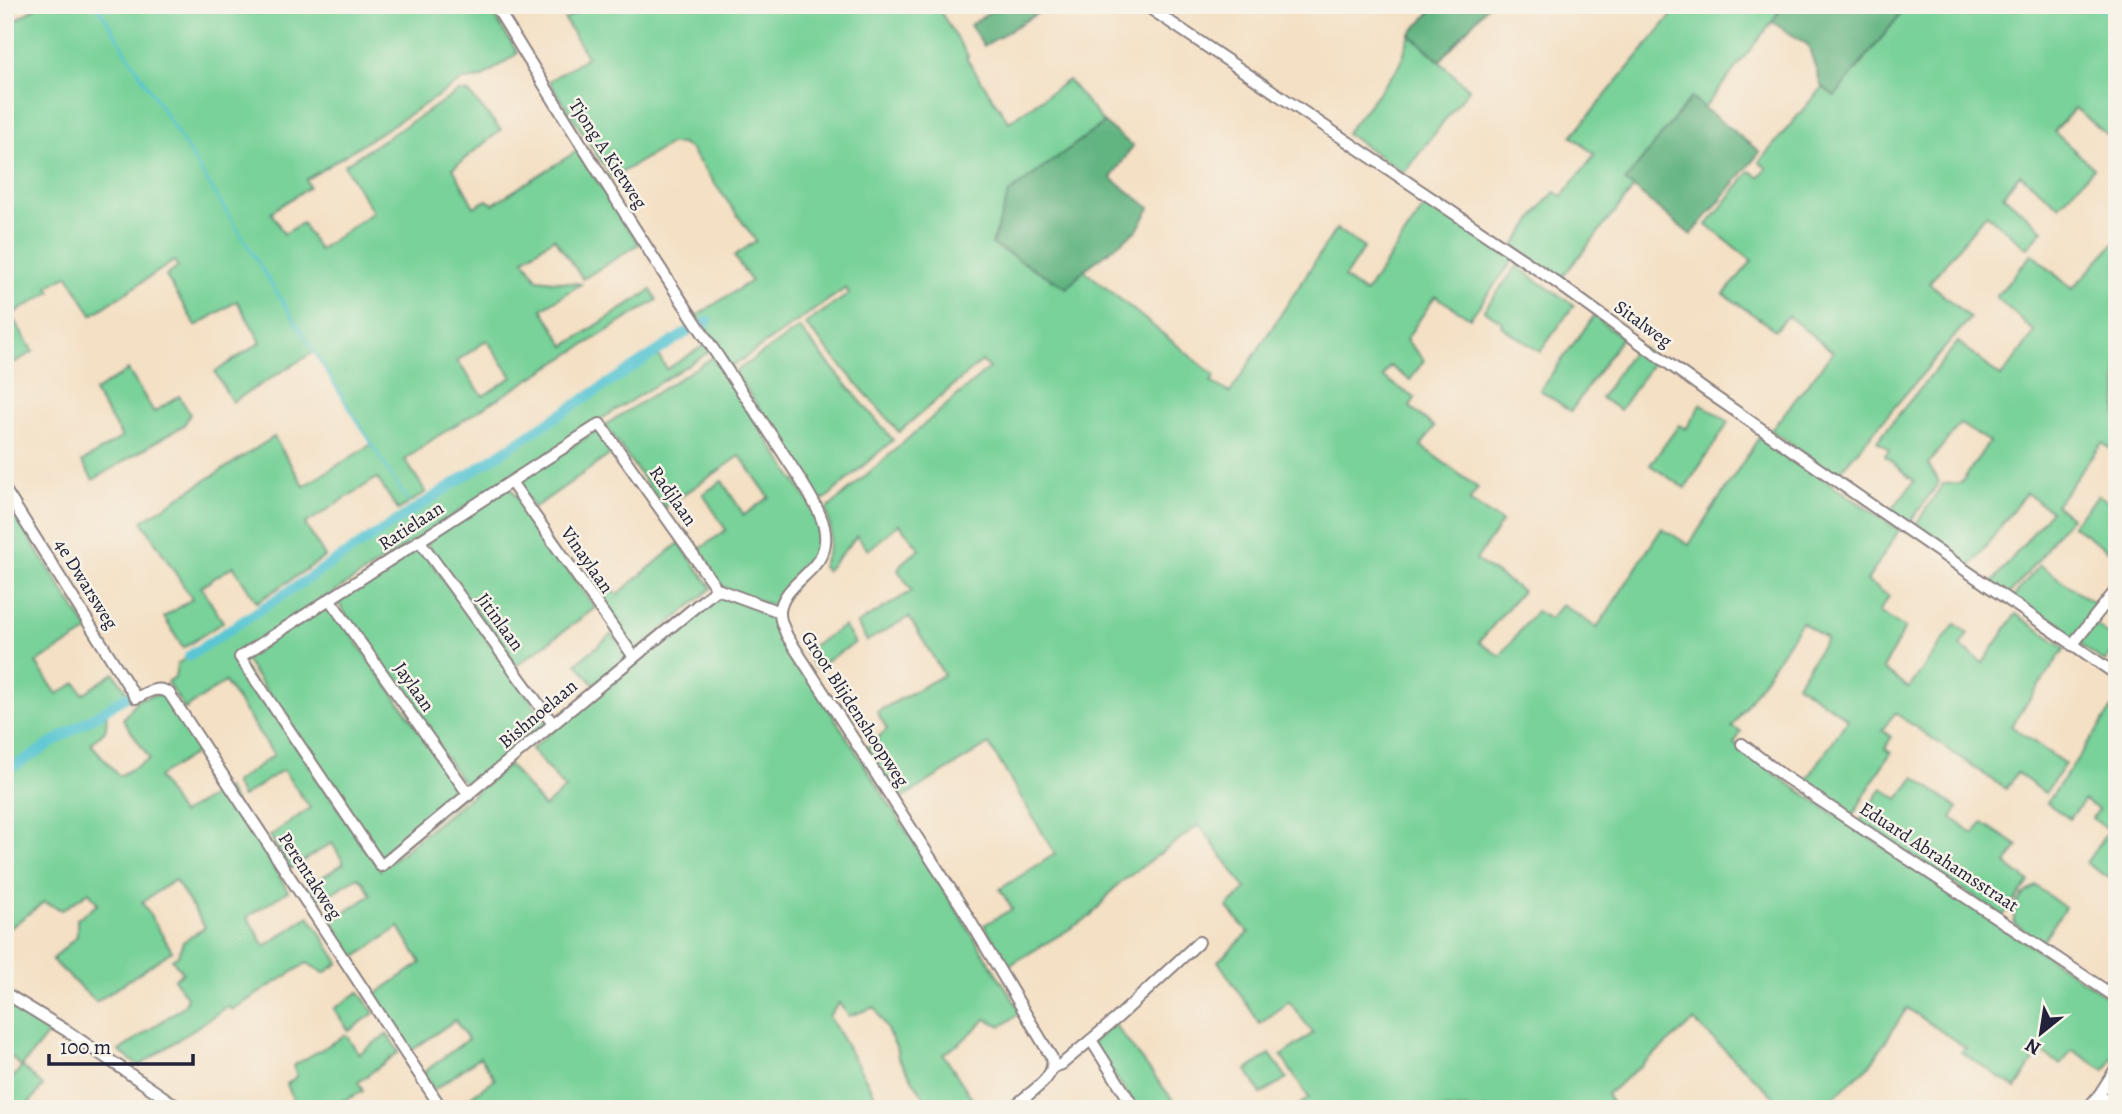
<svg xmlns="http://www.w3.org/2000/svg" width="2122" height="1114" viewBox="0 0 2122 1114" font-family="Alegreya,serif">
	<style>
		.green { fill: #78d299; stroke: #4d7a6a; stroke-width: 2; fill-rule: evenodd }
		.forest { fill: #62b481; stroke: #426b5e; stroke-width: 2 }
		.lines { fill: none; stroke-linecap: round; stroke-linejoin: round }
		.stream { stroke: #5ac6d3; stroke-width: 2.5 }
		.canal { stroke: #5ac6d3; stroke-width: 10 }
		.minor-casing { stroke: #8b8180; stroke-width: 14 }
		.minor { stroke: #fff; stroke-width: 10 }
		.labels { text-anchor: middle; dominant-baseline: central; stroke-width: 5; stroke-linejoin: round; paint-order: stroke }
		.street-label { font-size: 19px; fill: #22223b; stroke: #f7f3e8 }
	</style>
	<rect width="100%" height="100%" fill="#f7f3e8"/>
	<filter id="ink" filterUnits="userSpaceOnUse"><feTurbulence type="fractalNoise" baseFrequency=".0143" numOctaves="2"/><feDisplacementMap in="SourceGraphic" scale="14" xChannelSelector="R" yChannelSelector="G"/><feConvolveMatrix kernelMatrix="1 2 1 2 8 2 1 2 1" color-interpolation-filters="sRGB"/></filter>
	<filter id="wash" filterUnits="userSpaceOnUse"><feTurbulence type="fractalNoise" baseFrequency=".00686" numOctaves="4" result="noise"/><feDisplacementMap in="SourceGraphic" scale="28" xChannelSelector="R" yChannelSelector="G"/><feGaussianBlur stdDeviation="1.57" result="paint"/><feColorMatrix in="noise" values="0 0 0 0 0 0 0 0 0 0 0 0 0 0 0 0 0 1.4 0 .05"/><feComposite in="paint" operator="in"/></filter>
	<g filter="url(#wash)">
		<rect width="100%" height="100%" fill="#f4e0c5"/>
		<g class="green">
			<path d="M39 5H487L518 53 481 78 463 80 306 180 309 187 271 212 284 234 302 223 319 250 373 212 344 165 458 92H468L501 130 453 168 474 207 487 200 493 204 577 151 639 244 583 279 554 238 524 259 537 279 581 284 542 309 565 346 651 290 657 300 433 439 405 460 426 492 398 510 377 478 305 524 325 557 257 602 233 566 201 587 223 622 183 648 164 617 192 599 142 521 274 437 304 486 372 444 314 352 232 402 215 372 261 342 237 301 196 326 166 276 178 267 174 261 92 315 68 275 48 287 51 292 11 315 33 352 10 365 5 357V28ZM487 340 512 377 483 396 457 361Z"/>
			<path d="M588 5H936L968 56 966 58 1009 122 1068 80 1104 123 1009 193 1067 288 1084 270 1215 376 1211 382 1230 393 1336 229 1364 248 1344 278 1365 293 1429 200 1514 259 1470 318 1435 296 1406 340 1424 360 1410 380 1390 366 1383 377 1415 398 1410 407 1434 427 1421 446 1478 488 1469 501 1502 522 1476 560 1522 591 1479 642 1500 656 1536 611 1550 619 1562 604 1597 628 1662 528 1689 545 1760 436 1899 530 1867 581 1889 596 1879 612 1905 628 1883 669 1909 688 1955 624 1968 634 1960 646 1983 663 2016 614 2065 648 2011 726 2065 764 2045 793 2017 773 2006 789 1895 713 1882 730 1891 737 1885 749 1891 753 1880 769 1853 815 1804 784 1848 719 1797 684 1826 639 1802 622 1732 727 1741 732 1734 744 1782 779 2117 1003V1051L2105 1070 2072 1050 2061 1065 2040 1051 2016 1088 1961 1052 1966 1048 1907 1008 1870 1065 1820 1109H1787L1694 1021 1607 1094 1616 1109H1293L1309 1098 1281 1056 1313 1033 1289 1001 1260 1024 1218 961 1249 933 1227 907 1246 889 1199 825 1116 886 1091 916 1008 966 984 925 1012 909 1000 889 1055 854 989 744 899 800 866 749 887 729 877 712 944 675 909 617 867 641 857 624 912 591 898 570 903 562 920 549 899 524 868 550 857 536 826 571 822 567C831 545 834 533 826 510L989 368 982 361 899 432 805 324 849 294 846 288 731 367 696 316 751 281 734 256 756 241 689 148 681 144H670L612 178 549 81 587 57 565 20Z"/>
			<path d="M1680 5H1783L1772 22 1704 108 1691 98 1626 180 1634 188 1561 279 1514 246 1545 202 1555 192 1562 196 1595 155 1572 136Z"/>
			<path d="M1908 5H2117V12L2114 16 2117 18V143L2075 108 2054 132 2094 168 2059 206 2020 174 2003 195 2043 230 2027 248 1986 214 1929 283 1970 318 1836 476 1771 430 1833 352 1788 316 1775 330 1724 294 1752 261 1707 225 1750 171 1759 177 1767 168 1759 162 1822 87 1835 96Z"/>
			<path d="M1410 34 1469 89 1404 173 1346 133 1400 65Z"/>
			<path d="M2117 240V453L2102 443 2056 505 2071 517 2053 538 2044 553 2008 596 1991 584 2051 511 2026 493 1970 567 1914 527 1943 484 1961 483 1989 442 1960 424 1928 464 1939 482 1908 525 1890 512 1914 481 1885 456 1889 449 1877 441 1958 342 2001 377 2035 332 1996 297 2032 254 2072 289Z"/>
			<path d="M1518 265 1533 278 1574 305 1540 352 1501 326 1502 322 1484 310Z"/>
			<path d="M1594 316 1622 337 1571 411 1540 390Z"/>
			<path d="M799 328 893 440 824 500 818 499 735 372Z"/>
			<path d="M705 345 709 352 598 421 236 656 380 870 509 765 544 807 565 789 531 749 718 593 770 611 776 616 779 630 1021 1012 1002 1026 986 1019 960 1043 943 1054 979 1109H932L898 1057 896 1047 875 1007 849 1016 839 1003 829 1016 883 1109H454L495 1079 480 1057 434 1090 423 1073 468 1039 455 1020 411 1051 373 996 421 963 399 927 350 961 326 925 371 895 364 883 358 877 314 904 304 889 344 863 332 843 290 869 270 836 310 808 283 770 242 797 234 783 274 755 225 682 185 709 167 682 175 677 177 664 656 352 667 369Z"/>
			<path d="M1636 346 1643 348 1656 358 1620 410 1601 398Z"/>
			<path d="M713 357 813 508 821 525 820 550 778 608 721 586 696 552 726 530 703 494 722 481 744 515 769 497 740 456 664 508 605 425Z"/>
			<path d="M128 370 154 412 179 396 190 414 184 425 93 480 82 462 122 437 94 392Z"/>
			<path d="M1701 404 1729 422 1685 488 1650 465 1679 425 1686 429Z"/>
			<path d="M600 428 615 451 534 508 517 483Z"/>
			<path d="M510 487 595 608 516 666 425 541Z"/>
			<path d="M2098 495 2117 507V556L2072 525Z"/>
			<path d="M5 500 89 631 36 663 57 694 76 683 83 694 114 673 129 695 107 709 106 729 91 744 119 776 150 759 123 719 138 699 165 693 199 747 195 753 158 777 181 814 226 788 288 891 247 917 265 946 309 916 339 963 324 973 307 963 232 1010 228 1006 139 1066 119 1051 185 1005 187 997 174 979 183 973 172 959 178 955 183 942 205 927 175 880 142 902 172 951 96 1002 52 960 77 936V919L98 904 89 892 62 910 44 902 10 928 5 923Z"/>
			<path d="M679 543 712 588 635 652 587 585 602 573 617 595Z"/>
			<path d="M419 546 548 724 469 791 336 600Z"/>
			<path d="M2040 565 2095 604V612L2075 637 2069 638 2014 599 2017 592Z"/>
			<path d="M330 604 465 795 382 861 243 657Z"/>
			<path d="M2094 623 2117 642V646L2105 662 2080 645 2082 638Z"/>
			<path d="M844 626 855 643 815 668 804 651Z"/>
			<path d="M612 634 629 656 594 685 577 663Z"/>
			<path d="M2117 701V867L2109 878 2086 863 2109 830 2092 818 2099 810 2084 800 2070 819 2047 803Z"/>
			<path d="M1915 777 1958 808 1952 818 1974 834 1983 823 2018 846 2006 864 2029 882 2003 916 1860 821 1882 788 1898 799Z"/>
			<path d="M2036 886 2065 908 2042 942 2015 924C2010 907 2022 893 2036 886Z"/>
			<path d="M359 992 374 1013 349 1031 334 1009Z"/>
			<path d="M13 1001 53 1028 22 1066 43 1086 24 1109H5V1086L22 1067 5 1051V1002Z"/>
			<path d="M1114 1024 1176 1104 1179 1109H1137L1092 1042Z"/>
			<path d="M387 1034 399 1052 358 1082 363 1091 327 1109H289L295 1105 287 1084 297 1076 293 1066 346 1035 359 1054Z"/>
			<path d="M1270 1054 1287 1078 1261 1094 1247 1070Z"/>
		</g>
		<g class="forest">
			<path d="M1001 5H1051L984 46 970 25Z"/>
			<path d="M1437 5H1488L1440 61 1410 34Z"/>
			<path d="M1783 5H1908L1835 96 1822 87 1808 45 1772 22Z"/>
			<path d="M1691 98 1760 152 1691 235 1625 181Z"/>
			<path d="M1104 123 1133 146 1111 178 1150 208 1137 230 1084 270 1067 288 992 244 1009 193Z"/>
		</g>
		<g class="lines">
			<g class="stream">
				<path d="M97 5 408 502"/>
				<path d="M2094 5 2117 18"/>
			</g>
			<g class="canal">
				<path d="M706 323 708 321"/>
				<path d="M189 656 690 330"/>
				<path d="M5 772 129 695"/>
			</g>
		</g>
	</g>
	<g filter="url(#ink)">
		<g class="lines">
			<defs>
				<g id="minor">
					<path d="M495 5C564 118 635 231 708 341 733 380 760 417 785 456 797 475 811 494 820 515 843 569 785 575 780 611 779 620 784 628 787 636L962 907 1052 1058C1057 1080 1025 1094 1012 1109"/>
					<path d="M1145 5 1553 280 1705 390 2117 675"/>
					<path d="M600 424 717 589 381 866 240 657Z"/>
					<path d="M511 482 634 657"/>
					<path d="M5 490 136 698C147 693 157 685 169 693L442 1109"/>
					<path d="M419 540 553 724"/>
					<path d="M717 589 780 612"/>
					<path d="M330 600 469 795"/>
					<path d="M2072 645 2117 589"/>
					<path d="M1742 744 1782 775 2117 998"/>
					<path d="M5 993 67 1031 181 1109"/>
					<path d="M1091 1040 1135 1109"/>
					<path d="M1054 1067 1062 1064 1117 1018 1199 942"/>
					<path d="M2099 1095 2117 1107"/>
					<path d="M2087 1109 2099 1095 2117 1067"/>
				</g>
			</defs>
			<use href="#minor" class="minor-casing"/>
			<use href="#minor" class="minor"/>
		</g>
	</g>
	<g class="labels">
		<g class="street-label">
			<text transform="translate(608 154) rotate(57)">Tjong A Kietweg</text>
			<text transform="translate(1643 324) rotate(36)">Sitalweg</text>
			<text transform="translate(673 496) rotate(55)">Radjlaan</text>
			<text transform="translate(411 526) rotate(-33)">Ratielaan</text>
			<text transform="translate(587 560) rotate(55)">Vinaylaan</text>
			<text transform="translate(86 584) rotate(58)">4e Dwarsweg</text>
			<text transform="translate(500 622) rotate(54)">Jitinlaan</text>
			<text transform="translate(414 687) rotate(55)">Jaylaan</text>
			<text transform="translate(855 709) rotate(57)">Groot Blijdenshoopweg</text>
			<text transform="translate(538 714) rotate(-40)">Bishnoelaan</text>
			<text transform="translate(1939 857) rotate(33)">Eduard Abrahamsstraat</text>
			<text transform="translate(310 876) rotate(57)">Perentakweg</text>
		</g>
	</g>
	<rect width="2122" height="1114" fill="none" stroke="#f7f3e8" stroke-width="28"/>
	<g transform="translate(2041 1033) rotate(210)" stroke="#f7f3e8" stroke-width="5" paint-order="stroke">
	<path d="M0-5L12 26L0 18L-12 26Z" fill="#22223b"/>
	<text y="-10" font-size="19" font-weight="bold" text-anchor="middle" fill="#22223b">N</text>
	</g>
	<path d="M49 1054v10h144v-10" fill="none" stroke="#22223b" stroke-width="3.5"/>
	<text x="60" y="1054" font-size="21" fill="#22223b" stroke="#f7f3e8" stroke-width="5" paint-order="stroke">100 m</text>
</svg>
